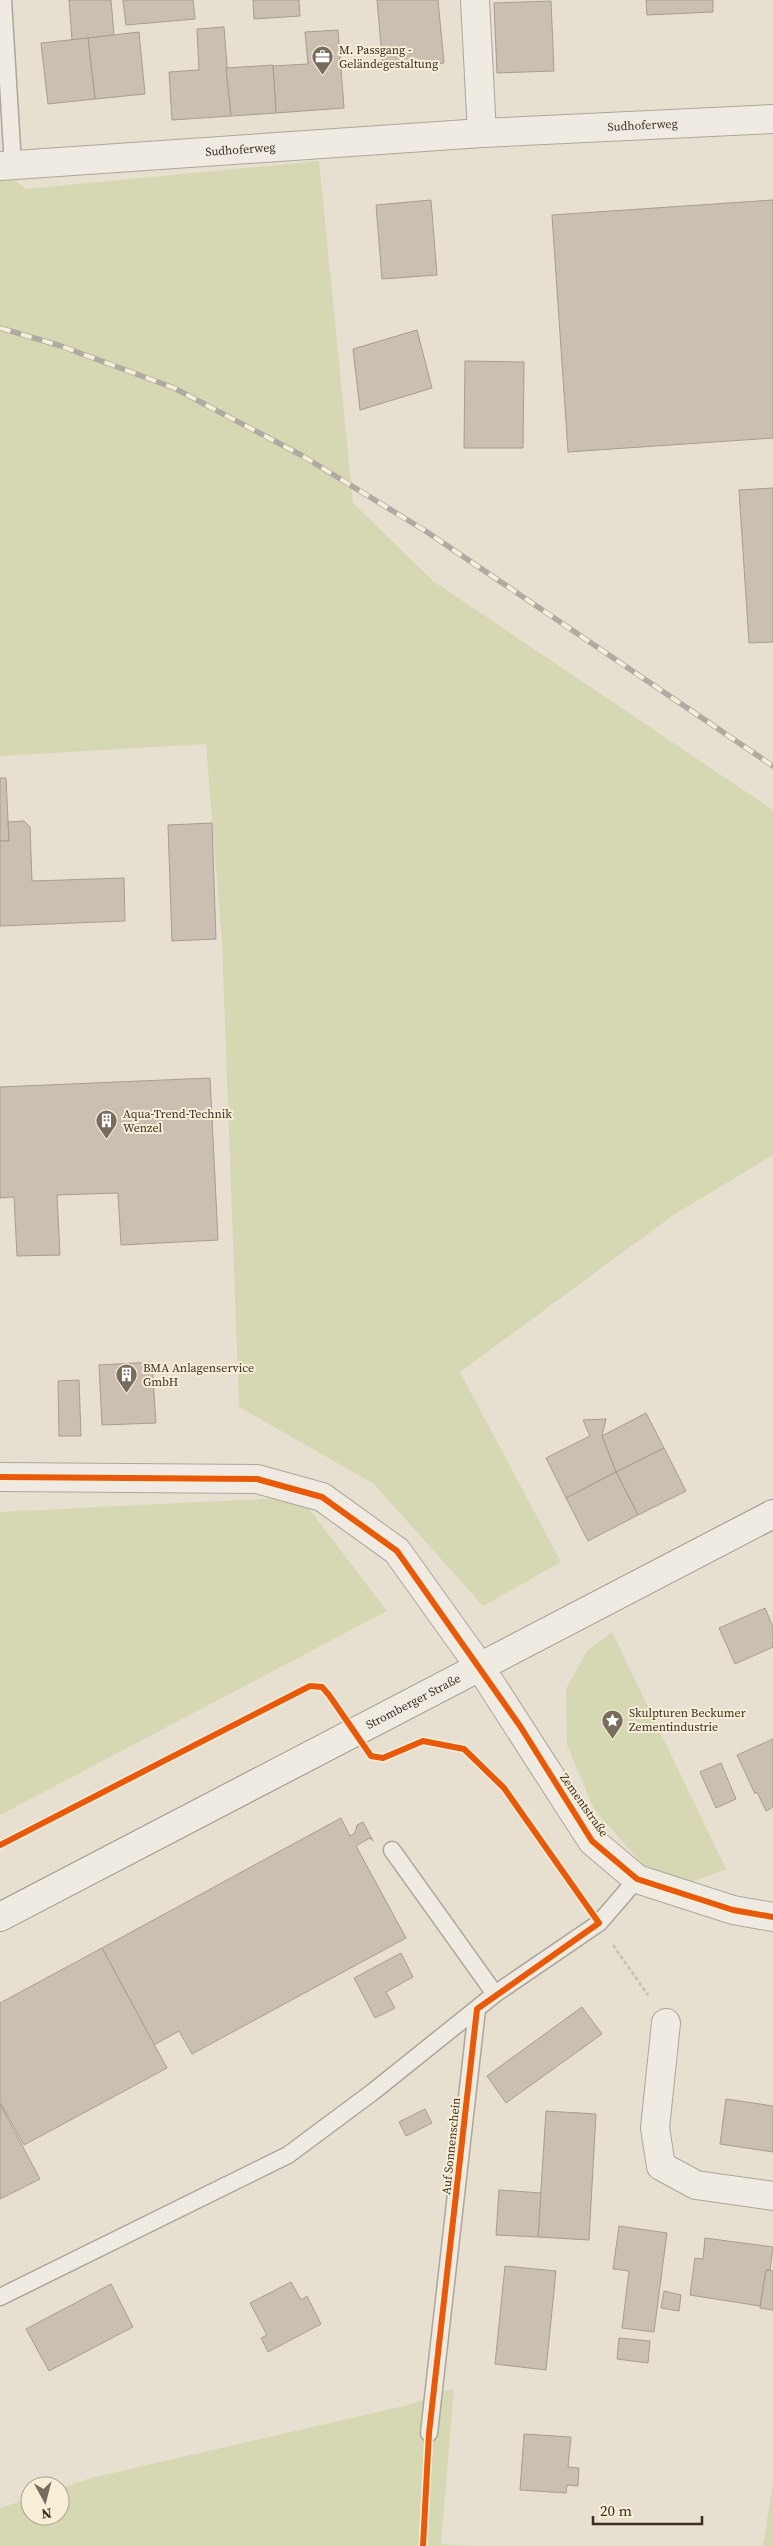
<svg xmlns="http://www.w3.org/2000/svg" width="773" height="2546" viewBox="0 0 773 2546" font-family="'Source Serif 4',serif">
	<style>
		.green { fill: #d6d7b3 }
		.building { fill: #cbbfb2; stroke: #a89c90 }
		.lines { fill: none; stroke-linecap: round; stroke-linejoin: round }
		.service-casing { stroke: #ada599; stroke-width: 19 }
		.minor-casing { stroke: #ada599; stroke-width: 30 }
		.tertiary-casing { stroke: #ada599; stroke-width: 30 }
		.secondary-casing { stroke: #9c958a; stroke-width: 30 }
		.path { stroke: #c8c2b9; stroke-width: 3; stroke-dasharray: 4 2.5; stroke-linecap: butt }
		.service { stroke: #efebe3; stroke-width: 16 }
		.minor { stroke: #efebe3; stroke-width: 28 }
		.tertiary { stroke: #efebe3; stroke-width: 28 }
		.secondary { stroke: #efebe3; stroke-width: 28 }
		.rail-casing { stroke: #afaaa2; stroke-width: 5.5 }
		.rail { stroke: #f7eed8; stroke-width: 4; stroke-dasharray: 11; stroke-linecap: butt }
		.cycleway-casing { stroke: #f7eed8; stroke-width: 9 }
		.cycleway { stroke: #e8590c; stroke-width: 6 }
		.labels { text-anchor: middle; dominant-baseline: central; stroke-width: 4; stroke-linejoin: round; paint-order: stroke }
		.poi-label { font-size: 12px; fill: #3d2e20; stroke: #f7eed8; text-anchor: start }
		.street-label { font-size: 12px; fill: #3d2e20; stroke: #f7eed8 }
	</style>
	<rect width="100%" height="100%" fill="#e7e0d1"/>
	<g class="green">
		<path d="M319 161 353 503 433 581 773 810V1155L675 1214 460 1372 561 1562 483 1606 374 1484 239 1407 222 942 206 744 0 756V169L26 189Z"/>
		<path d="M300 1497 387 1611 0 1815V1512Z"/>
		<path d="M612 1632 726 1869 684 1885 642 1864 594 1809 567 1745 566 1689 587 1651Z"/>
		<path d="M454 2388 441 2544 472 2546H0V2508L30 2498V2516H60V2488L91 2478 408 2405Z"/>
		<path d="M773 2482V2546H763Z"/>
	</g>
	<g class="building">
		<path d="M69 0H111L114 35 72 40Z"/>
		<path d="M123 0H193L195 19 126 25Z"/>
		<path d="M253 0H299L300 16 254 19Z"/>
		<path d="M377 0H438L444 63 383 68Z"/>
		<path d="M646 0H713V12L647 15Z"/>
		<path d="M551 1 554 71 497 73 494 3Z"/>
		<path d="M224 27 231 116 172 120 169 72 199 70 197 29Z"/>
		<path d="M338 30 344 108 276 113 273 66 308 64 305 32Z"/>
		<path d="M139 32 145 94 95 99 88 38Z"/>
		<path d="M88 38 95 99 48 104 41 43Z"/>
		<path d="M273 65 276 113 231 116 226 68Z"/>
		<path d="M431 200 437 275 382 279 376 205Z"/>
		<path d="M773 200V438L568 452 552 215Z"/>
		<path d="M417 330 432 388 360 410 353 349Z"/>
		<path d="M465 361 524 362 523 448H464Z"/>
		<path d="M773 488V642L749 643 739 490Z"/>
		<path d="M0 778H6L9 841H0Z"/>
		<path d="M24 821 30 827 32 881 124 878 125 921 0 926V841H9L8 822Z"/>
		<path d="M212 823 216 939 172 941 168 825Z"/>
		<path d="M210 1078 218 1240 121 1245 118 1193 57 1195 60 1255 17 1256 14 1197 0 1198V1087Z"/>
		<path d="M152 1362 156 1423 102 1425 99 1365Z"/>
		<path d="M79 1380 81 1436H59L58 1381Z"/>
		<path d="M646 1413 664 1448 616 1472 602 1436Z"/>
		<path d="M606 1419 602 1436 616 1472 566 1498 546 1458 590 1436 583 1420Z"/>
		<path d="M664 1448 686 1491 638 1515 616 1472Z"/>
		<path d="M616 1472 638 1515 588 1541 566 1498Z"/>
		<path d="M765 1608 773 1627V1647L735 1664 719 1628Z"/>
		<path d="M773 1739V1807L766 1811 757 1792 755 1794 737 1755Z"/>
		<path d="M721 1763 736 1799 716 1808 700 1772Z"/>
		<path d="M341 1818 350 1836 355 1833 357 1825 363 1822 373 1841 370 1838 356 1846 406 1938 192 2054 179 2031 154 2045 102 1948Z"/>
		<path d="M102 1948 167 2068 24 2145 0 2102V2003Z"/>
		<path d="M401 1953 413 1977 386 1992 395 2008 375 2018 354 1978Z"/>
		<path d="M582 2007 602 2034 506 2103 487 2076Z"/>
		<path d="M726 2099 773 2106V2152L720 2144Z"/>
		<path d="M0 2104 40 2179 0 2199Z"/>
		<path d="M425 2109 432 2123 406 2136 399 2122Z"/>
		<path d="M546 2111 596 2114 589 2240 538 2237Z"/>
		<path d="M499 2190 541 2193 538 2237 496 2235Z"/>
		<path d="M619 2226 667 2233 654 2332 622 2328 629 2271 613 2269Z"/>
		<path d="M705 2238 773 2247 770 2270H766L760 2306 690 2295 695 2258 703 2259Z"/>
		<path d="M505 2266 556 2271 546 2370 495 2364Z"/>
		<path d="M766 2270 773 2271V2310L760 2308Z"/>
		<path d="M291 2282 301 2300 307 2296 321 2324 268 2352 261 2338 267 2335 250 2303Z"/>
		<path d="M111 2284 133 2327 49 2371 26 2329Z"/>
		<path d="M664 2291 681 2295 679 2311 661 2308Z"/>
		<path d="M619 2338 650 2341 648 2363 617 2359Z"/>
		<path d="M524 2434 571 2437 568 2467 579 2468 578 2486 567 2485 566 2493 520 2490Z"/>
	</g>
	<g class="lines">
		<defs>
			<g id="service">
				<path d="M3 0 13 165"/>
				<path d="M392 1850 495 1994"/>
				<path d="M0 2297 288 2155 374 2091 495 1994 599 1923 637 1879"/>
				<path d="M429 2433 477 2009"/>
			</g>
			<g id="minor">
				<path d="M475 0 482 133"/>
				<path id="s1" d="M0 166 482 133 773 119"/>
				<path d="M0 1477 257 1479 322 1497 397 1551 480 1667"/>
				<path d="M666 2023 655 2128 661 2166 696 2185 773 2196"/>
			</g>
			<path id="tertiary" d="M480 1667 592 1841 637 1879 733 1910 773 1917"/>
			<g id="secondary">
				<path id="s2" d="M0 1917 773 1514"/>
			</g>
		</defs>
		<use href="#service" class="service-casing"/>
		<use href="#minor" class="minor-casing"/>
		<use href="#tertiary" class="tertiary-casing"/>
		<use href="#secondary" class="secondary-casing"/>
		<path class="path" d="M613 1945 648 1995"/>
		<use href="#service" class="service"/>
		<use href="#minor" class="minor"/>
		<use href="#tertiary" class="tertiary"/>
		<use href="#secondary" class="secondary"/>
		<defs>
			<path id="rail" d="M0 328 61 346 174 388 301 455 424 530 773 766"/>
		</defs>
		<use href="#rail" class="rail-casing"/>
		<use href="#rail" class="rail"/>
		<defs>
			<g id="cycleway">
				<path d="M0 1477 257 1479 322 1497 397 1551 520 1726 592 1841 637 1879 733 1910 773 1917"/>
				<path d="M0 1845 310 1686 322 1687 329 1695 371 1756 383 1758 423 1741 464 1749 504 1788 599 1923 477 2009 429 2433 423 2546"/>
			</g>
		</defs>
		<use href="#cycleway" class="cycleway-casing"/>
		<use href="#cycleway" class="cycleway"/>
	</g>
	<defs>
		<symbol id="office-pin" viewBox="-11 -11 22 30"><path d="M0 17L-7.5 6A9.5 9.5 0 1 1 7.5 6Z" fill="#786c5e" stroke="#f7eed8"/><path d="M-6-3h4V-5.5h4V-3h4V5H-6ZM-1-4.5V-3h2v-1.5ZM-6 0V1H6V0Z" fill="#fff"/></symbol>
		<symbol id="building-pin" viewBox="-11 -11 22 30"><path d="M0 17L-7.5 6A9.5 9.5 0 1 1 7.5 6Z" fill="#786c5e" stroke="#f7eed8"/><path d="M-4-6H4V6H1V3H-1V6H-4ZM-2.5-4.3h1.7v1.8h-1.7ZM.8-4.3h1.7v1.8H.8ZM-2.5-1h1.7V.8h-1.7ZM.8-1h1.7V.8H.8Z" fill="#fff"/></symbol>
		<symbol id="sight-pin" viewBox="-11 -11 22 30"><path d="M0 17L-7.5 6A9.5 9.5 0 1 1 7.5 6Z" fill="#786c5e" stroke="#f7eed8"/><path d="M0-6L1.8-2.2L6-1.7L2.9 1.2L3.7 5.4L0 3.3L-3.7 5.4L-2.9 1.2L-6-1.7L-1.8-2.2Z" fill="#fff"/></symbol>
	</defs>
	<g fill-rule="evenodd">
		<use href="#office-pin" x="310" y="44" width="25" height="34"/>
		<use href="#building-pin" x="94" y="1108" width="25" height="34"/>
		<use href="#building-pin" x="114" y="1362" width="25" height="34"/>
		<use href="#sight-pin" x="600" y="1708" width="25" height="34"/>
	</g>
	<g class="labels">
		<g class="poi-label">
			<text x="339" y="50">M. Passgang -<tspan x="339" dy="14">Geländegestaltung</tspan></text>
			<text x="123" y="1114">Aqua-Trend-Technik<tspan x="123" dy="14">Wenzel</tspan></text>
			<text x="143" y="1368">BMA Anlagenservice<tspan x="143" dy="14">GmbH</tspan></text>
			<text x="629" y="1713">Skulpturen Beckumer<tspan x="629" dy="14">Zementindustrie</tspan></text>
		</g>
		<g class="street-label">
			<text stroke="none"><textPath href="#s1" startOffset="644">Sudhoferweg</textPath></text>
			<text stroke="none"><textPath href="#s1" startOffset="241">Sudhoferweg</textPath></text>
			<text stroke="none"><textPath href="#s2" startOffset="466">Stromberger Straße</textPath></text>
			<text transform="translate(584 1805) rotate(55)">Zementstraße</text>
			<text transform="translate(451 2146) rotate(-84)">Auf Sonnenschein</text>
		</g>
	</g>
	<g transform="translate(45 2501) rotate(173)"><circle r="24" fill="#f7eed8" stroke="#ada18e"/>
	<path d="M0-4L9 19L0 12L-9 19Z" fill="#786c5e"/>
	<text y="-8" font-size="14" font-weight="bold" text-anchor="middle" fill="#3d2e20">N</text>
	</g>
	<path d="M593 2516v8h109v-8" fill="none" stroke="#3d2e20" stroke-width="2.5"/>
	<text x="600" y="2516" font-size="15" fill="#3d2e20" stroke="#f7eed8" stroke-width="4" paint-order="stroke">20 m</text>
</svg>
